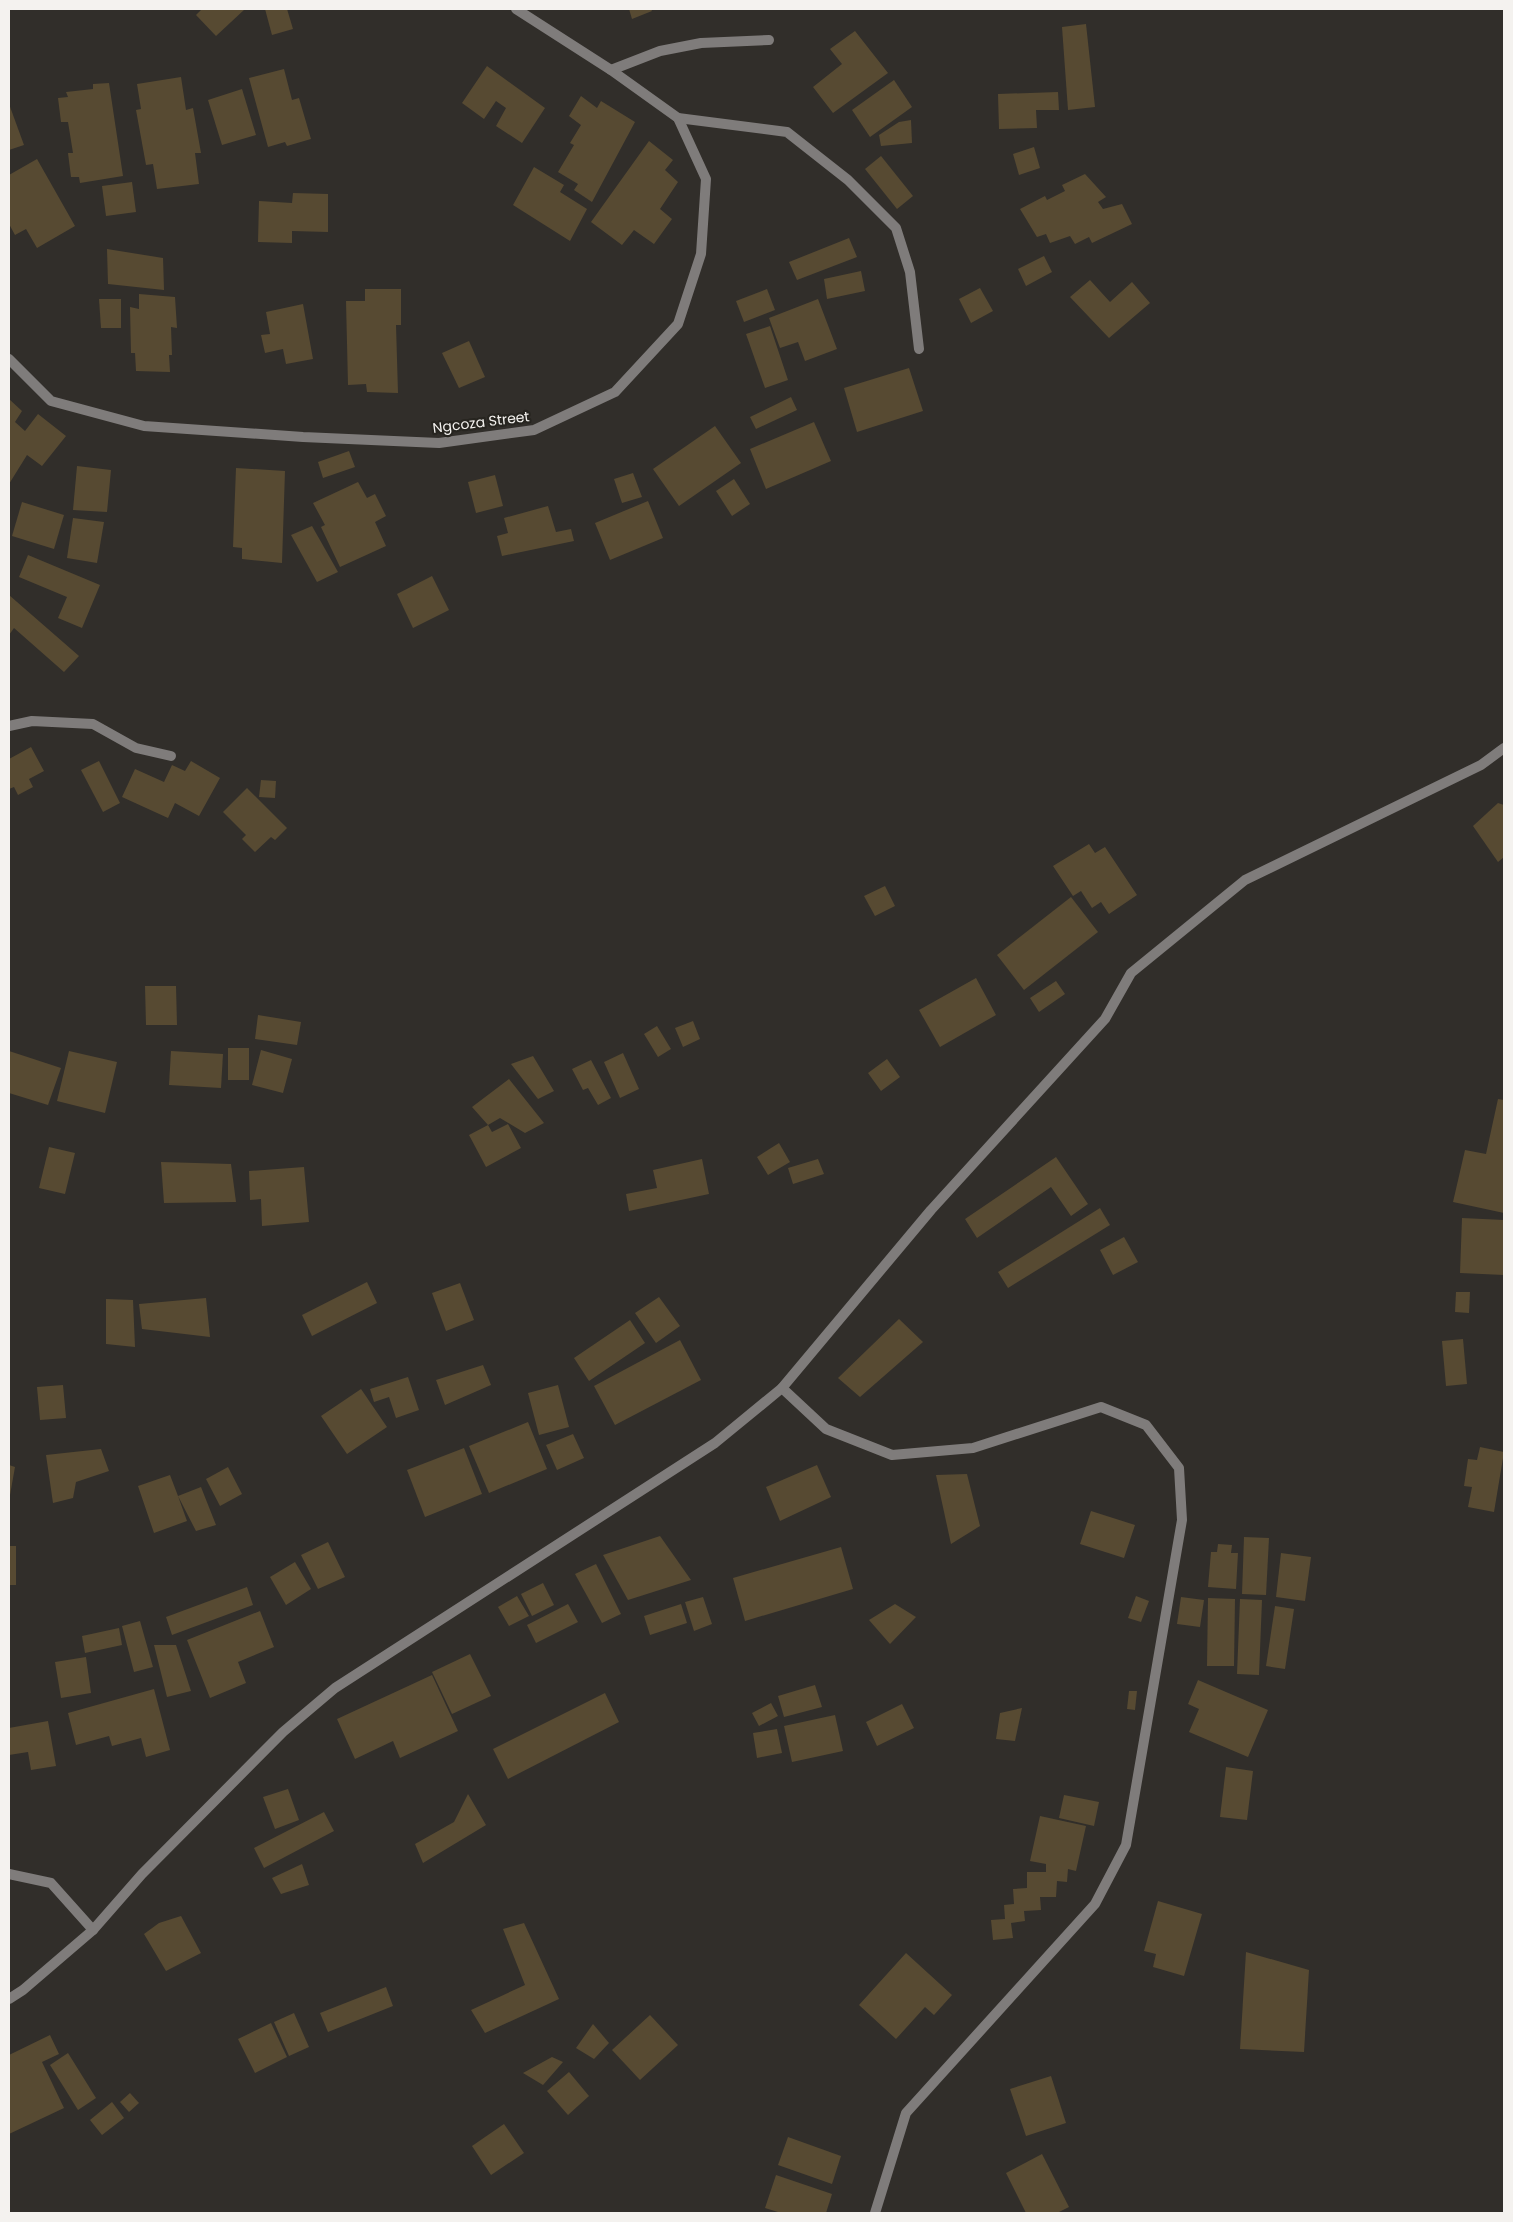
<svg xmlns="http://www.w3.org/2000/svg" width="1513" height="2222" viewBox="0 0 1513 2222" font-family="Poppins,sans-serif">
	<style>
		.building { fill: #574a32 }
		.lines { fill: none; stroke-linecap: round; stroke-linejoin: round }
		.minor { stroke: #7f7c7b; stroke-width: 10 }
		.tertiary { stroke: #7f7c7b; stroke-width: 10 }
		.labels { text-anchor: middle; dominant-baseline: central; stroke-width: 4.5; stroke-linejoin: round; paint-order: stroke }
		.street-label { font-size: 14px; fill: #f4f2ef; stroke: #272520 }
	</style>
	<rect width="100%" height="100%" fill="#312e2a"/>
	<g class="building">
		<path d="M202 9H245L216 36 196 15Z"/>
		<path d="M265 9H287L293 29 272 35Z"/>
		<path d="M629 9H651L652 11 632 19Z"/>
		<path d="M1086 24 1095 107 1068 110 1062 27Z"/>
		<path d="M855 31 888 73 833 113 813 87 842 64 830 49Z"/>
		<path d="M487 66 545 108 522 143 496 126 506 108 496 101 484 119 462 103Z"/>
		<path d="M284 69 292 100 299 98 311 139 287 146 285 142 268 147 249 78Z"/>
		<path d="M181 77 186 110 193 108 201 153H195L199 184 157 189 153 164 146 165 136 110 141 109 137 84Z"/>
		<path d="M894 80 912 107 870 137 852 110Z"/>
		<path d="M109 83 123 176 80 183 79 177H71L68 153H73L68 122H61L58 98 68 97 66 92 93 89V84Z"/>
		<path d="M242 89 256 135 222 145 208 100Z"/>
		<path d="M1058 92 1059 110H1036L1037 128 999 129 998 94Z"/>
		<path d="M581 96 597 108 601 101 635 122 592 202 574 190 578 184 558 172 574 145 570 143 581 125 569 116Z"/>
		<path d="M9 104 24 145 9 150Z"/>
		<path d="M911 120 912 143 881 146 879 135 899 122Z"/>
		<path d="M649 141 673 160 665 170 678 182 660 209 672 219 654 244 634 230 622 245 591 222Z"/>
		<path d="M1034 147 1040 168 1019 175 1013 154Z"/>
		<path d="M881 156 913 196 897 209 865 169Z"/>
		<path d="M37 159 75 226 37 248 26 229 15 235 9 224V175Z"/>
		<path d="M534 167 564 185 560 192 587 209 570 241 513 205Z"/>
		<path d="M1085 174 1106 197 1098 202 1103 209 1122 204 1132 224 1092 243 1089 237 1075 244 1070 236 1050 243 1046 234 1037 237 1020 209 1045 196 1047 200 1065 191 1062 185Z"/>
		<path d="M132 182 136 212 106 216 102 186Z"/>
		<path d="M293 193 328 194V232L292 231V243L258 242 259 201 292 203Z"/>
		<path d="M849 238 857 257 797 280 789 262Z"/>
		<path d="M107 249 163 258 164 290 108 284Z"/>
		<path d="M1044 256 1052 272 1026 286 1018 269Z"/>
		<path d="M861 271 865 291 827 299 824 279Z"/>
		<path d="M1090 280 1110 302 1132 282 1150 303 1109 338 1070 297Z"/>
		<path d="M980 288 993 311 971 323 959 299Z"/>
		<path d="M365 289H401V325H396L398 393 367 392 366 384 348 385 346 301H365Z"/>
		<path d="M767 289 775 310 744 322 736 301Z"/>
		<path d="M139 294 175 297 177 328 171 327 172 355H169L170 372 136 371 135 353H131L130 307 139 309Z"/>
		<path d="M99 299H121V328H101Z"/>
		<path d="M818 299 837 349 805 361 798 342 780 348 769 318Z"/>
		<path d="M303 304 313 359 286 364 283 349 265 353 261 335 270 334 266 312Z"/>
		<path d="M770 326 788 380 765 388 746 334Z"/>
		<path d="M469 341 485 377 459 388 442 353Z"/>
		<path d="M909 368 923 411 857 432 844 388Z"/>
		<path d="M791 397 797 410 756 429 750 417Z"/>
		<path d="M9 399 22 411 15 422 25 431 38 414 66 436 42 466 27 455 9 484Z"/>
		<path d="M814 422 831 461 766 489 750 449Z"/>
		<path d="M715 426 741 463 679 506 653 469Z"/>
		<path d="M349 451 355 467 323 478 318 462Z"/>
		<path d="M77 466 111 470 107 512 73 510Z"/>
		<path d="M236 468 285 471 282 563 242 559V548L233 547Z"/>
		<path d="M633 473 642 497 622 503 614 479Z"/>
		<path d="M495 475 503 506 476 513 468 482Z"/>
		<path d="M734 479 750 504 732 516 716 491Z"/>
		<path d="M358 482 367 498 375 494 386 516 375 522 386 546 340 567 321 527 325 525 313 503Z"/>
		<path d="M648 501 663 538 610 560 595 523Z"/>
		<path d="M22 502 64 515 54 549 12 536Z"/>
		<path d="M548 506 556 532 571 529 574 541 502 556 497 536 508 533 504 518Z"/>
		<path d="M73 518 104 522 97 563 67 558Z"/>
		<path d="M312 526 338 572 317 582 291 535Z"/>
		<path d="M28 555 100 585 82 628 58 618 67 597 19 577Z"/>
		<path d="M432 576 449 610 413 628 397 594Z"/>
		<path d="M9 595 79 656 64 672 14 628 9 635Z"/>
		<path d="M31 747 44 771 29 779 33 787 18 795 14 787 9 789V759Z"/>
		<path d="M99 761 120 803 103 812 81 770Z"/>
		<path d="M191 761 220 778 199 816 175 803 168 818 122 797 135 769 164 782 172 765 185 771Z"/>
		<path d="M261 780 276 781 275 798 259 797Z"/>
		<path d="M247 788 287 828 275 840 271 837 255 852 242 839 246 835 223 812Z"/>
		<path d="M1498 803 1504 805V857L1498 862 1473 826Z"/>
		<path d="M1089 844 1095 853 1105 847 1137 895 1109 914 1101 902 1092 908 1081 891 1073 896 1053 866Z"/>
		<path d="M885 886 895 906 875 916 864 896Z"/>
		<path d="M1071 897 1098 932 1024 990 997 955Z"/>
		<path d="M976 978 996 1015 940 1047 919 1010Z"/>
		<path d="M1056 981 1065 994 1039 1012 1030 998Z"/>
		<path d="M145 986H176L177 1025H146Z"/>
		<path d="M258 1015 301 1022 297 1045 255 1039Z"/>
		<path d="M693 1021 700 1039 683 1047 675 1028Z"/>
		<path d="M657 1026 671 1049 658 1057 644 1034Z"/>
		<rect x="228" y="1048" width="21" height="32"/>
		<path d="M261 1050 292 1059 283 1093 252 1085Z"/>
		<path d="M9 1051 61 1068 48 1105 9 1093Z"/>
		<path d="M69 1051 117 1062 105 1113 57 1101Z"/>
		<path d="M171 1051 223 1054 221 1088 169 1085Z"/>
		<path d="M623 1053 639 1089 620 1098 604 1062Z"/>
		<path d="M533 1056 554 1091 538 1099 511 1064Z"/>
		<path d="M887 1059 900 1077 881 1091 868 1073Z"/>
		<path d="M591 1060 611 1098 598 1105 588 1088 583 1090 572 1069Z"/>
		<path d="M509 1079 544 1123 525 1133 500 1118 488 1125 492 1132 508 1124 521 1148 486 1167 469 1135 488 1125 472 1107Z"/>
		<path d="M1498 1099 1504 1100V1213L1453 1202 1465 1150 1486 1154Z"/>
		<path d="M779 1143 790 1162 768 1175 757 1157Z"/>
		<path d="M49 1147 75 1153 65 1194 39 1188Z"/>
		<path d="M1056 1157 1088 1204 1071 1216 1051 1187 977 1238 965 1219Z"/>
		<path d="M702 1159 709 1194 629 1211 626 1194 657 1188 653 1170Z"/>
		<path d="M818 1159 824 1174 793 1184 788 1168Z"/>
		<path d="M161 1162 231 1164 236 1202 164 1203Z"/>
		<path d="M304 1167 309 1222 262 1226 261 1199 250 1200 249 1171Z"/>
		<path d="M1100 1208 1110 1225 1008 1288 998 1272Z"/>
		<path d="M1462 1218 1504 1220V1275L1460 1273Z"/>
		<path d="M1124 1237 1138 1262 1113 1275 1100 1250Z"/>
		<path d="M367 1282 377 1303 312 1336 302 1315Z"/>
		<path d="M460 1283 474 1320 446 1331 432 1293Z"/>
		<path d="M1456 1292H1470L1469 1313 1455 1312Z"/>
		<path d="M659 1297 680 1326 656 1343 635 1313Z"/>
		<path d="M206 1298 210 1337 142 1329 139 1304Z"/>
		<path d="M106 1299 133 1300 135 1347 106 1344Z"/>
		<path d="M899 1319 923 1342 860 1397 838 1378Z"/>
		<path d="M630 1320 645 1343 589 1381 574 1358Z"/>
		<path d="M1463 1339 1467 1384 1446 1386 1442 1341Z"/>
		<path d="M680 1340 701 1380 615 1425 594 1386Z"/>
		<path d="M483 1365 491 1385 445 1405 436 1380Z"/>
		<path d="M408 1377 419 1410 396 1418 389 1397 374 1402 370 1389Z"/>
		<path d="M63 1385 66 1418 40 1420 37 1387Z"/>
		<path d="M558 1385 569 1427 539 1435 528 1393Z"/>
		<path d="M361 1389 387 1427 347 1454 321 1416Z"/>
		<path d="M528 1422 547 1469 489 1493 469 1446Z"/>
		<path d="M573 1434 584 1458 557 1470 546 1445Z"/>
		<path d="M1480 1447 1504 1452 1494 1512 1468 1507 1472 1487 1464 1486 1468 1459 1477 1460Z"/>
		<path d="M464 1448 482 1494 425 1517 407 1470Z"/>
		<path d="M101 1449 109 1471 76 1482 73 1498 53 1503 46 1455Z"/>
		<path d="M9 1465 15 1467 10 1495H9Z"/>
		<path d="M817 1465 831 1497 780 1521 766 1487Z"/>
		<path d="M228 1467 242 1494 220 1506 206 1479Z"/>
		<path d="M967 1474 980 1526 951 1544 936 1475Z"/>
		<path d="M170 1475 178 1496 201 1487 216 1525 196 1531 178 1496 187 1521 154 1533 138 1486Z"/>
		<path d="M1091 1511 1135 1525 1124 1558 1080 1544Z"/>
		<path d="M660 1536 691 1580 628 1600 603 1555Z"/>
		<path d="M1244 1537 1269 1538 1266 1595 1242 1594Z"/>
		<path d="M328 1542 345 1577 318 1589 301 1555Z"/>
		<path d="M1218 1544 1232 1545 1231 1553H1238L1236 1589 1208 1587 1211 1552H1217Z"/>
		<rect x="9" y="1546" width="7" height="39"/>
		<path d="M841 1547 853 1589 745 1621 733 1578Z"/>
		<path d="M1281 1553 1311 1557 1305 1601 1276 1597Z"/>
		<path d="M295 1562 311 1589 286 1605 270 1577Z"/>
		<path d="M596 1564 621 1614 602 1623 575 1574Z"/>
		<path d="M543 1583 554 1605 532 1616 521 1594Z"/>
		<path d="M247 1587 253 1605 172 1635 166 1617Z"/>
		<path d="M517 1596 529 1616 509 1626 498 1607Z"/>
		<path d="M1136 1596 1149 1601 1141 1622 1128 1618Z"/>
		<path d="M703 1597 712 1624 694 1631 685 1602Z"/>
		<path d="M1181 1597 1204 1600 1200 1627 1177 1624Z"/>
		<path d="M1208 1598 1235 1599 1234 1666H1207Z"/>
		<path d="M1240 1599 1262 1600 1259 1675 1237 1674Z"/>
		<path d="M568 1604 578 1622 536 1643 527 1625Z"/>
		<path d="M681 1604 687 1623 650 1635 644 1616Z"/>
		<path d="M895 1604 916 1617 890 1644 869 1620Z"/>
		<path d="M1275 1606 1294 1609 1285 1669 1266 1666Z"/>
		<path d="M260 1611 274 1647 238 1662 246 1683 210 1698 187 1640Z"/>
		<path d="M140 1621 153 1667 134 1672 122 1626Z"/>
		<path d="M119 1628 122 1645 85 1653 82 1636Z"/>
		<path d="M154 1645H176L191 1691 167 1697Z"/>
		<path d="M470 1654 491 1696 452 1714 432 1672Z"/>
		<path d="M86 1657 91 1693 61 1698 55 1662Z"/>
		<path d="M432 1675 458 1731 400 1758 393 1741 355 1759 337 1719Z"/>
		<path d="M1198 1680 1268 1710 1248 1757 1189 1732 1199 1709 1188 1704Z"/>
		<path d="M815 1685 822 1707 784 1717 778 1696Z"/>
		<path d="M154 1689 170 1750 146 1757 141 1738 112 1746 109 1736 76 1745 68 1713Z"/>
		<path d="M1129 1691H1137L1135 1710 1127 1709Z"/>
		<path d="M605 1693 619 1722 508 1779 493 1749Z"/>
		<path d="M771 1703 778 1716 759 1726 752 1713Z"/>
		<path d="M902 1704 914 1728 877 1746 866 1722Z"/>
		<path d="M1022 1708 1015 1741 996 1739 1000 1713Z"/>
		<path d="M835 1715 843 1751 792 1762 784 1726Z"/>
		<path d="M48 1721 56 1766 31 1770 28 1752 9 1755V1728Z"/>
		<path d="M777 1729 782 1753 757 1758 753 1733Z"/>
		<path d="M1226 1767 1253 1771 1247 1820 1220 1817Z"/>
		<path d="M288 1789 299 1820 275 1829 263 1797Z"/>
		<path d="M468 1794 486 1825 423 1863 415 1844 454 1822Z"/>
		<path d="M1064 1795 1099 1802 1094 1826 1059 1818Z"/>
		<path d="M324 1812 334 1831 264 1868 254 1848Z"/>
		<path d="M1040 1816 1086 1826 1076 1871 1068 1869 1067 1882 1057 1881 1056 1897H1040L1041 1910 1024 1911 1025 1921 1011 1923 1013 1938 993 1940 991 1920 1005 1919 1004 1905 1014 1904 1013 1889 1027 1888V1872H1046V1864L1030 1861Z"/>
		<path d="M302 1864 309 1885 281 1894 272 1878Z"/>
		<path d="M1158 1901 1202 1914 1184 1976 1153 1967 1156 1954 1144 1951Z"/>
		<path d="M181 1916 201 1953 166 1971 144 1934 159 1923Z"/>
		<path d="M524 1923 559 1999 485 2033 471 2010 525 1985 503 1929Z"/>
		<path d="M1246 1952 1309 1970 1304 2052 1240 2049Z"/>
		<path d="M906 1953 952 1995 934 2015 925 2007 896 2039 859 2005Z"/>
		<path d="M386 1987 393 2006 328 2032 320 2013Z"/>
		<path d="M294 2013 309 2047 289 2056 274 2022Z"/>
		<path d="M650 2015 678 2045 640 2080 612 2050Z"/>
		<path d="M271 2023 287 2057 255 2073 238 2039Z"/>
		<path d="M593 2024 609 2043 594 2059 576 2048Z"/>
		<path d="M50 2035 59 2054 42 2062 64 2108 9 2134V2055Z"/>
		<path d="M68 2053 96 2098 78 2110 50 2065Z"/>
		<path d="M552 2057 563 2062 543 2085 523 2073Z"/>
		<path d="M569 2072 589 2096 568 2115 547 2091Z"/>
		<path d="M1051 2076 1066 2123 1026 2136 1010 2089Z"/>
		<path d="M130 2093 139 2103 129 2112 120 2102Z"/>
		<path d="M112 2102 124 2118 102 2135 90 2120Z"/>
		<path d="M504 2124 524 2153 491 2175 472 2146Z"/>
		<path d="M788 2137 841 2156 832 2184 778 2165Z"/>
		<path d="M1042 2154 1069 2207 1057 2213H1026L1006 2173Z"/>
		<path d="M776 2175 832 2194 826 2213H781L765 2208Z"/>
	</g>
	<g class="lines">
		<g class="minor">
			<path d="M611 70 660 51 701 43 769 40"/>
			<path d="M678 118 787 132 848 180 896 228 910 272 919 349"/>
			<path d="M9 359 51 401 144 426 303 437 439 443 534 430 615 392 678 324 701 254 706 179 678 118 611 70 516 9"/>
			<path d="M9 726 32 721 93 724 136 748 171 756"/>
			<path d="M782 1388 826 1429 892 1455 973 1448 1101 1407 1146 1425 1179 1468 1182 1520 1126 1845 1095 1904 906 2113 875 2213"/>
			<path d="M9 1874 51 1883 93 1930"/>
		</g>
		<path class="tertiary" d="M9 1999 23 1990 93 1930 142 1874 283 1732 335 1688 715 1443 782 1388 931 1210 1105 1019 1131 973 1245 880 1481 765 1504 748"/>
	</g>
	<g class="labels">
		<g class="street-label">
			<text transform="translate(481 422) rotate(-7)">Ngcoza Street</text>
		</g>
	</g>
	<rect width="1513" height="2222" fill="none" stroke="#f4f2ef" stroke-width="20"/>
</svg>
